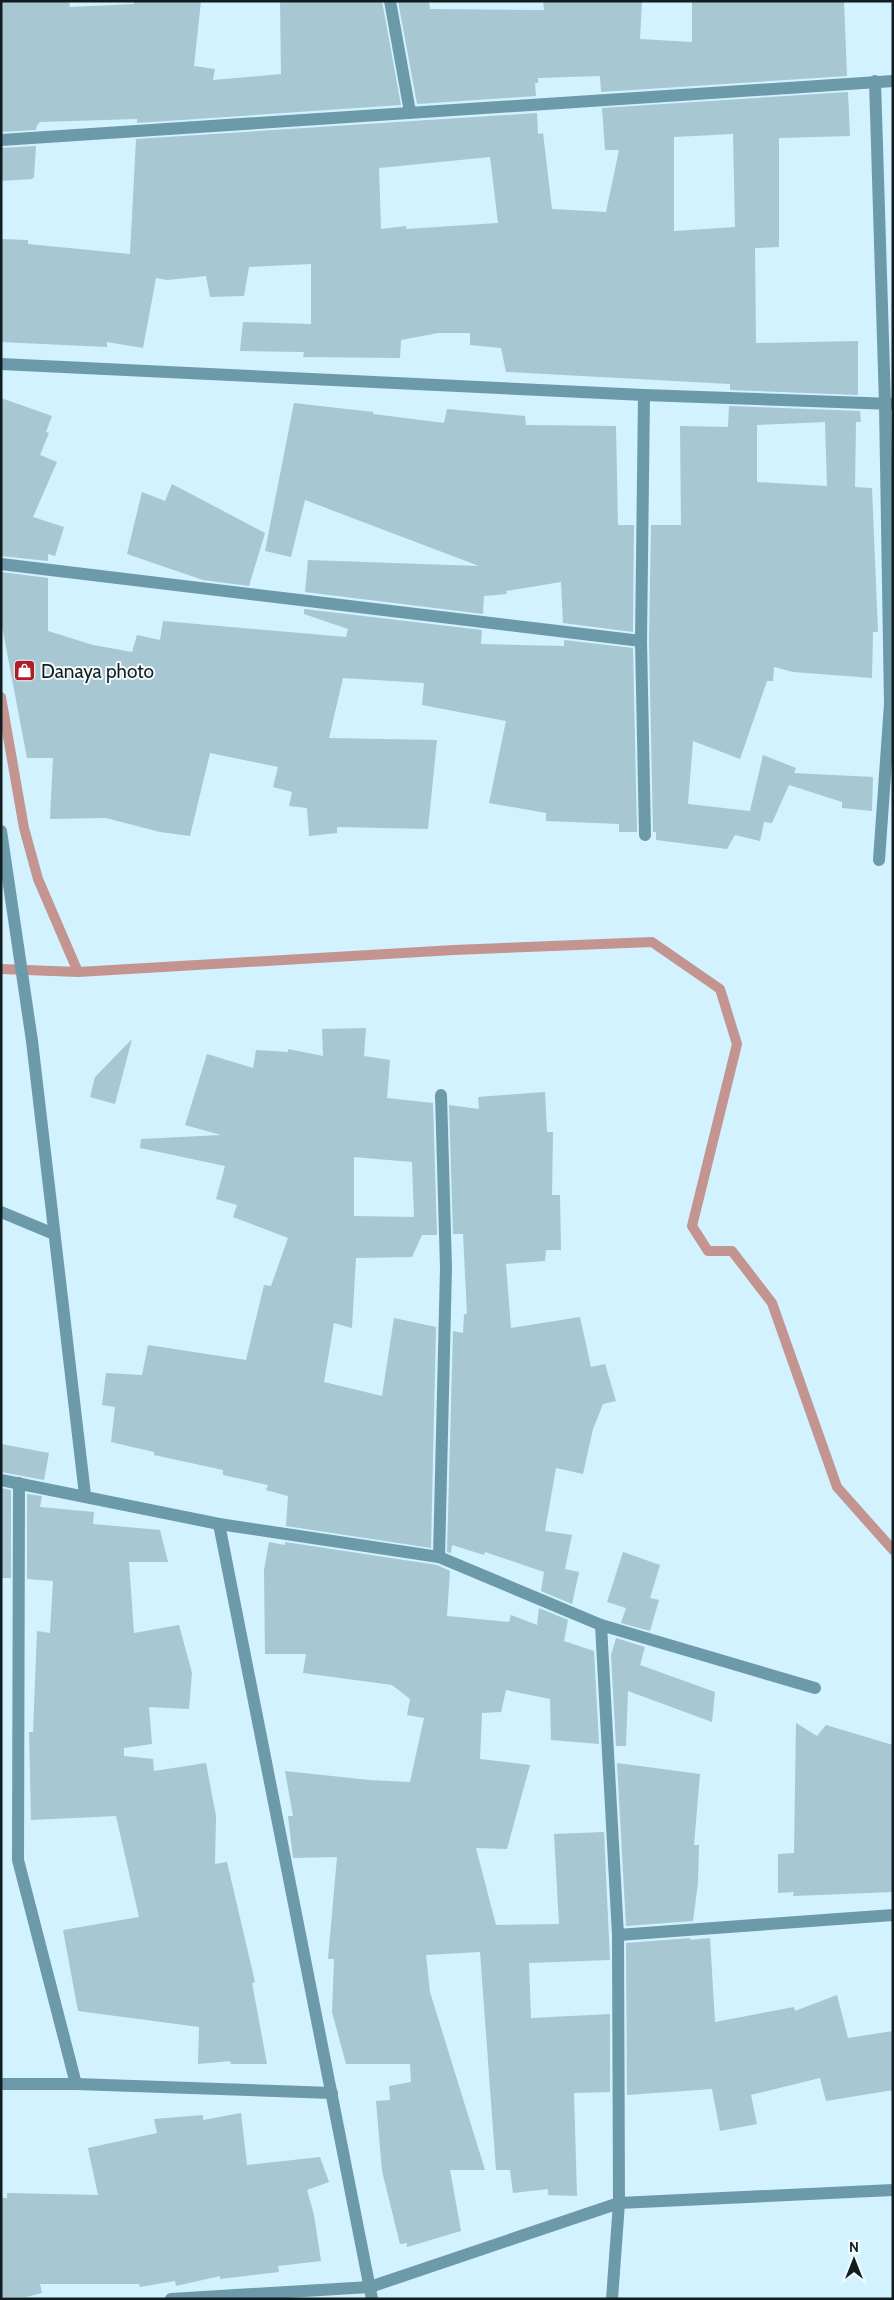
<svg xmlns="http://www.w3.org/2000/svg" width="894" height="2300" viewBox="0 0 894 2300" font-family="Cabin,sans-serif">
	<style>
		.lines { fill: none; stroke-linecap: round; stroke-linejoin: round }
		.stream { stroke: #c49490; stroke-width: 10 }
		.building { fill: #a7c7d2; fill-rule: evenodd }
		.street { stroke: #6d9aa9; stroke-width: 12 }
		.labels { text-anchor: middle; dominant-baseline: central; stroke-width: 4; stroke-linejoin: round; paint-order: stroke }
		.poi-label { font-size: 19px; fill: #111d21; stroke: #f3fafc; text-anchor: start }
	</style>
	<rect width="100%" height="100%" fill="#d1f2fe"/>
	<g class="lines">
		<g class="stream">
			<path d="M1 697 24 828 38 879 78 972"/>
			<path d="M1 969 78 972 454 950 652 942 720 989 737 1044 692 1226 708 1251H732L772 1303 837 1487 893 1550"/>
		</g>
	</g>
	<g class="building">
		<path d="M1 1H69L70 7 134 4V1H201L194 66 215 69 213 80 281 74 280 1H382L401 105 137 123V119L39 122V124L37 125 36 130 1 132Z"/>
		<path d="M398 1H429L430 9 544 10 543 1H642L640 39 692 42V1H844L847 76 601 92 600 76 538 78V83H535L536 96 417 104Z"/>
		<path d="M848 92 850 136 779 138V247L755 248 756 343 858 341V395L730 390V384L506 372 501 348 470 345V333H438L401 340 400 358 303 357 304 352 240 351 243 322 311 324V264L249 267 244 296 210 297 206 276 167 280 156 278 143 348 107 342V347L1 342V239L28 240V244L130 254 136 139 537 113 538 134 543 133 552 209 606 212 619 150H605L602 108ZM733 134 735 227 674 231V137ZM490 157 498 223 406 229V226L381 229 379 168Z"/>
		<path d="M36 146 34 177 32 179 1 181V148Z"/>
		<path d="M1 398 52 416 46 432 49 433 40 455 57 462 33 517 64 527 55 556 48 554V561L1 556Z"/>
		<path d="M294 403 373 412V414L444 423 447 409 525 416 526 425 616 426 618 525H634L633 632 563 623 561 582 506 591 507 594 484 596 483 614 305 592 308 560 479 566 305 500 291 557 265 551Z"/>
		<path d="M729 406 860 411 861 422H856L855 487 872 488 878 632H873L872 678 793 672 774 667 773 681H767L740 759 693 741 688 804 750 811 763 755 796 768 794 773 873 777 872 811 842 808V802L789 785 772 823 764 822 760 841 735 835 727 849 656 840V832H653L649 641 651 525H681L680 426 728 427ZM825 422 827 486 757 482V425Z"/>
		<path d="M172 484 265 533 249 586 203 580 127 554 142 492 165 501Z"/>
		<path d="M1 572 48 578V631L93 645 132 652 137 635 160 640 163 621 346 637 348 629 304 614V609L482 630 481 644 564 646V640L633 648 637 832H619V824L546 821V813L489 803 506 721 422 705 424 683 343 678 329 738 437 740 428 829 337 827V833L309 836 307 808 289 806 292 792 273 787 278 767 210 753 190 836 160 832 106 818 50 819 53 758H27L1 621Z"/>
		<path d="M366 1028 364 1056 390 1060 387 1098 433 1103 437 1235H422L412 1257 356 1258 352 1328 334 1323 324 1382 382 1396 394 1318 436 1327 431 1548 286 1526 288 1496 266 1490 268 1485 223 1475V1470L154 1455V1452L111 1442 115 1407 102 1405 106 1373 142 1375 148 1345 246 1360 264 1285 271 1286 288 1238 233 1217 237 1205 216 1199 225 1166 140 1148 141 1139 221 1135 185 1125 207 1054 253 1068 256 1050 288 1052V1049L323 1056 322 1029ZM354 1157 412 1162 414 1217 354 1216Z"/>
		<path d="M132 1039 115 1104 90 1097 95 1077Z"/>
		<path d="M545 1092 547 1132H553L552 1195H560L561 1250H546L545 1261 506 1264 511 1328 580 1317 591 1367 605 1364 616 1401 603 1404 593 1429 583 1474 556 1468 545 1531 572 1535 565 1569 579 1572 572 1604 541 1591 544 1572 485 1552 484 1555 452 1545 451 1553 447 1552 453 1331 463 1333 464 1314H467L463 1234H453L449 1105 479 1109 478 1097Z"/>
		<path d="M1 1444 49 1453 44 1480 1 1472Z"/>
		<path d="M1 1488 11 1490V1578H1Z"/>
		<path d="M27 1494 42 1496 40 1507 94 1512 93 1524 160 1530 168 1562H129L134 1633 179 1625 192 1673 189 1709 149 1707 152 1744 124 1748V1756L153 1759 154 1771 206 1763 216 1816 215 1864 227 1862 255 1982 252 1983 267 2064H231L230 2061 198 2064 199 2027 78 2011 63 1930 139 1917 116 1816 31 1820 29 1732H33L37 1631 50 1633 53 1581 27 1579Z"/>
		<path d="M269 1542 285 1545V1542L437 1565 450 1571 447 1616 509 1622 511 1615 537 1625 539 1608 568 1620 564 1641 594 1651 599 1744 551 1740 550 1699 506 1690 501 1712 482 1713 480 1759 530 1765 507 1849 476 1848 496 1925 559 1924 554 1834 604 1832 610 1960 529 1963 531 2018 610 2014V2092L574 2093 577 2196 548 2195V2189L513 2193 510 2170H496L480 1952 426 1955 430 1992 485 2170H450L461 2231 407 2247V2243L400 2244 382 2171 376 2101 390 2100 389 2086 411 2082 410 2064H346L332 2012 334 1959H328L337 1857 293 1858 288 1816H293L285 1771 369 1780 410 1782 424 1718 407 1715 410 1699 392 1685 303 1673 306 1654H265L264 1570Z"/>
		<path d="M623 1552 660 1565 650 1598 659 1600 650 1631 621 1623 626 1608 607 1602Z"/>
		<path d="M616 1638 645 1647 640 1665 715 1692 712 1722 628 1691 626 1746H616L611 1655Z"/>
		<path d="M796 1723 817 1736 826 1725 893 1745V1892L793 1896 794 1892 778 1893V1854L794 1853Z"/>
		<path d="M617 1763 700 1774 694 1845H699L698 1883 693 1921 626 1926Z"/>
		<path d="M691 1938 690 1940 710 1938 715 2022 794 2007 795 2011 837 1995 848 2038 893 2031V2090L826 2101 820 2078 751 2095 757 2124 720 2131 712 2089 627 2095 626 1943Z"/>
		<path d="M241 2113 247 2165 320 2157 329 2182 307 2190 314 2215 321 2261 278 2266 279 2272 220 2279V2276L176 2286 175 2281 140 2287 139 2284H40L42 2293 26 2297H1V2198H7V2193L98 2195 88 2148 157 2133 154 2119 203 2115V2120Z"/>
	</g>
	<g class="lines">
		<g class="street">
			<path d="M390 1 410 112"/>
			<path d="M875 81 885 404 890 704 879 860"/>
			<path d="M1 140 893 81"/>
			<path d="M1 364 644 395 893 404"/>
			<path d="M644 395 641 641 645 835"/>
			<path d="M1 564 641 641"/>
			<path d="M1 831 32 1041 85 1495"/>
			<path d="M1 1212 54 1234"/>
			<path d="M1 1480 219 1524 439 1557 601 1625 815 1688"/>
			<path d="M19 1483 18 1860 76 2084"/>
			<path d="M219 1524 372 2299"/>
			<path d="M439 1557 446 1268 441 1095"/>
			<path d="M601 1625 618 1935 619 2203 612 2299"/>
			<path d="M618 1935 893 1915"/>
			<path d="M1 2084H76L332 2093"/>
			<path d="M171 2299 370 2287 619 2203 893 2190"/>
		</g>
	</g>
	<defs>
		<symbol id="shop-square" viewBox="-11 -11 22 22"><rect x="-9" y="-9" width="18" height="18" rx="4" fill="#af1d29" stroke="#f3fafc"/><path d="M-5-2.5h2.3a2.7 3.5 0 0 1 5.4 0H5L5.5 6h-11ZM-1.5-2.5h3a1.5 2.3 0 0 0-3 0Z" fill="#fff"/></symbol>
	</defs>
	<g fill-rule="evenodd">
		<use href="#shop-square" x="12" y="658" width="25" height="25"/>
	</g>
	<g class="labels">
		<g class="poi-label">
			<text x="41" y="671">Danaya photo</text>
		</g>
	</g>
	<rect width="894" height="2300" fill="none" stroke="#111d21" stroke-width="5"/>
	<g transform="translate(854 2260)" stroke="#f3fafc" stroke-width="4" paint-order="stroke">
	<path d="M0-4L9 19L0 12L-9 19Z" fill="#111d21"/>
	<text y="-8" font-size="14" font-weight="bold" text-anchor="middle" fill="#111d21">N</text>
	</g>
</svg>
